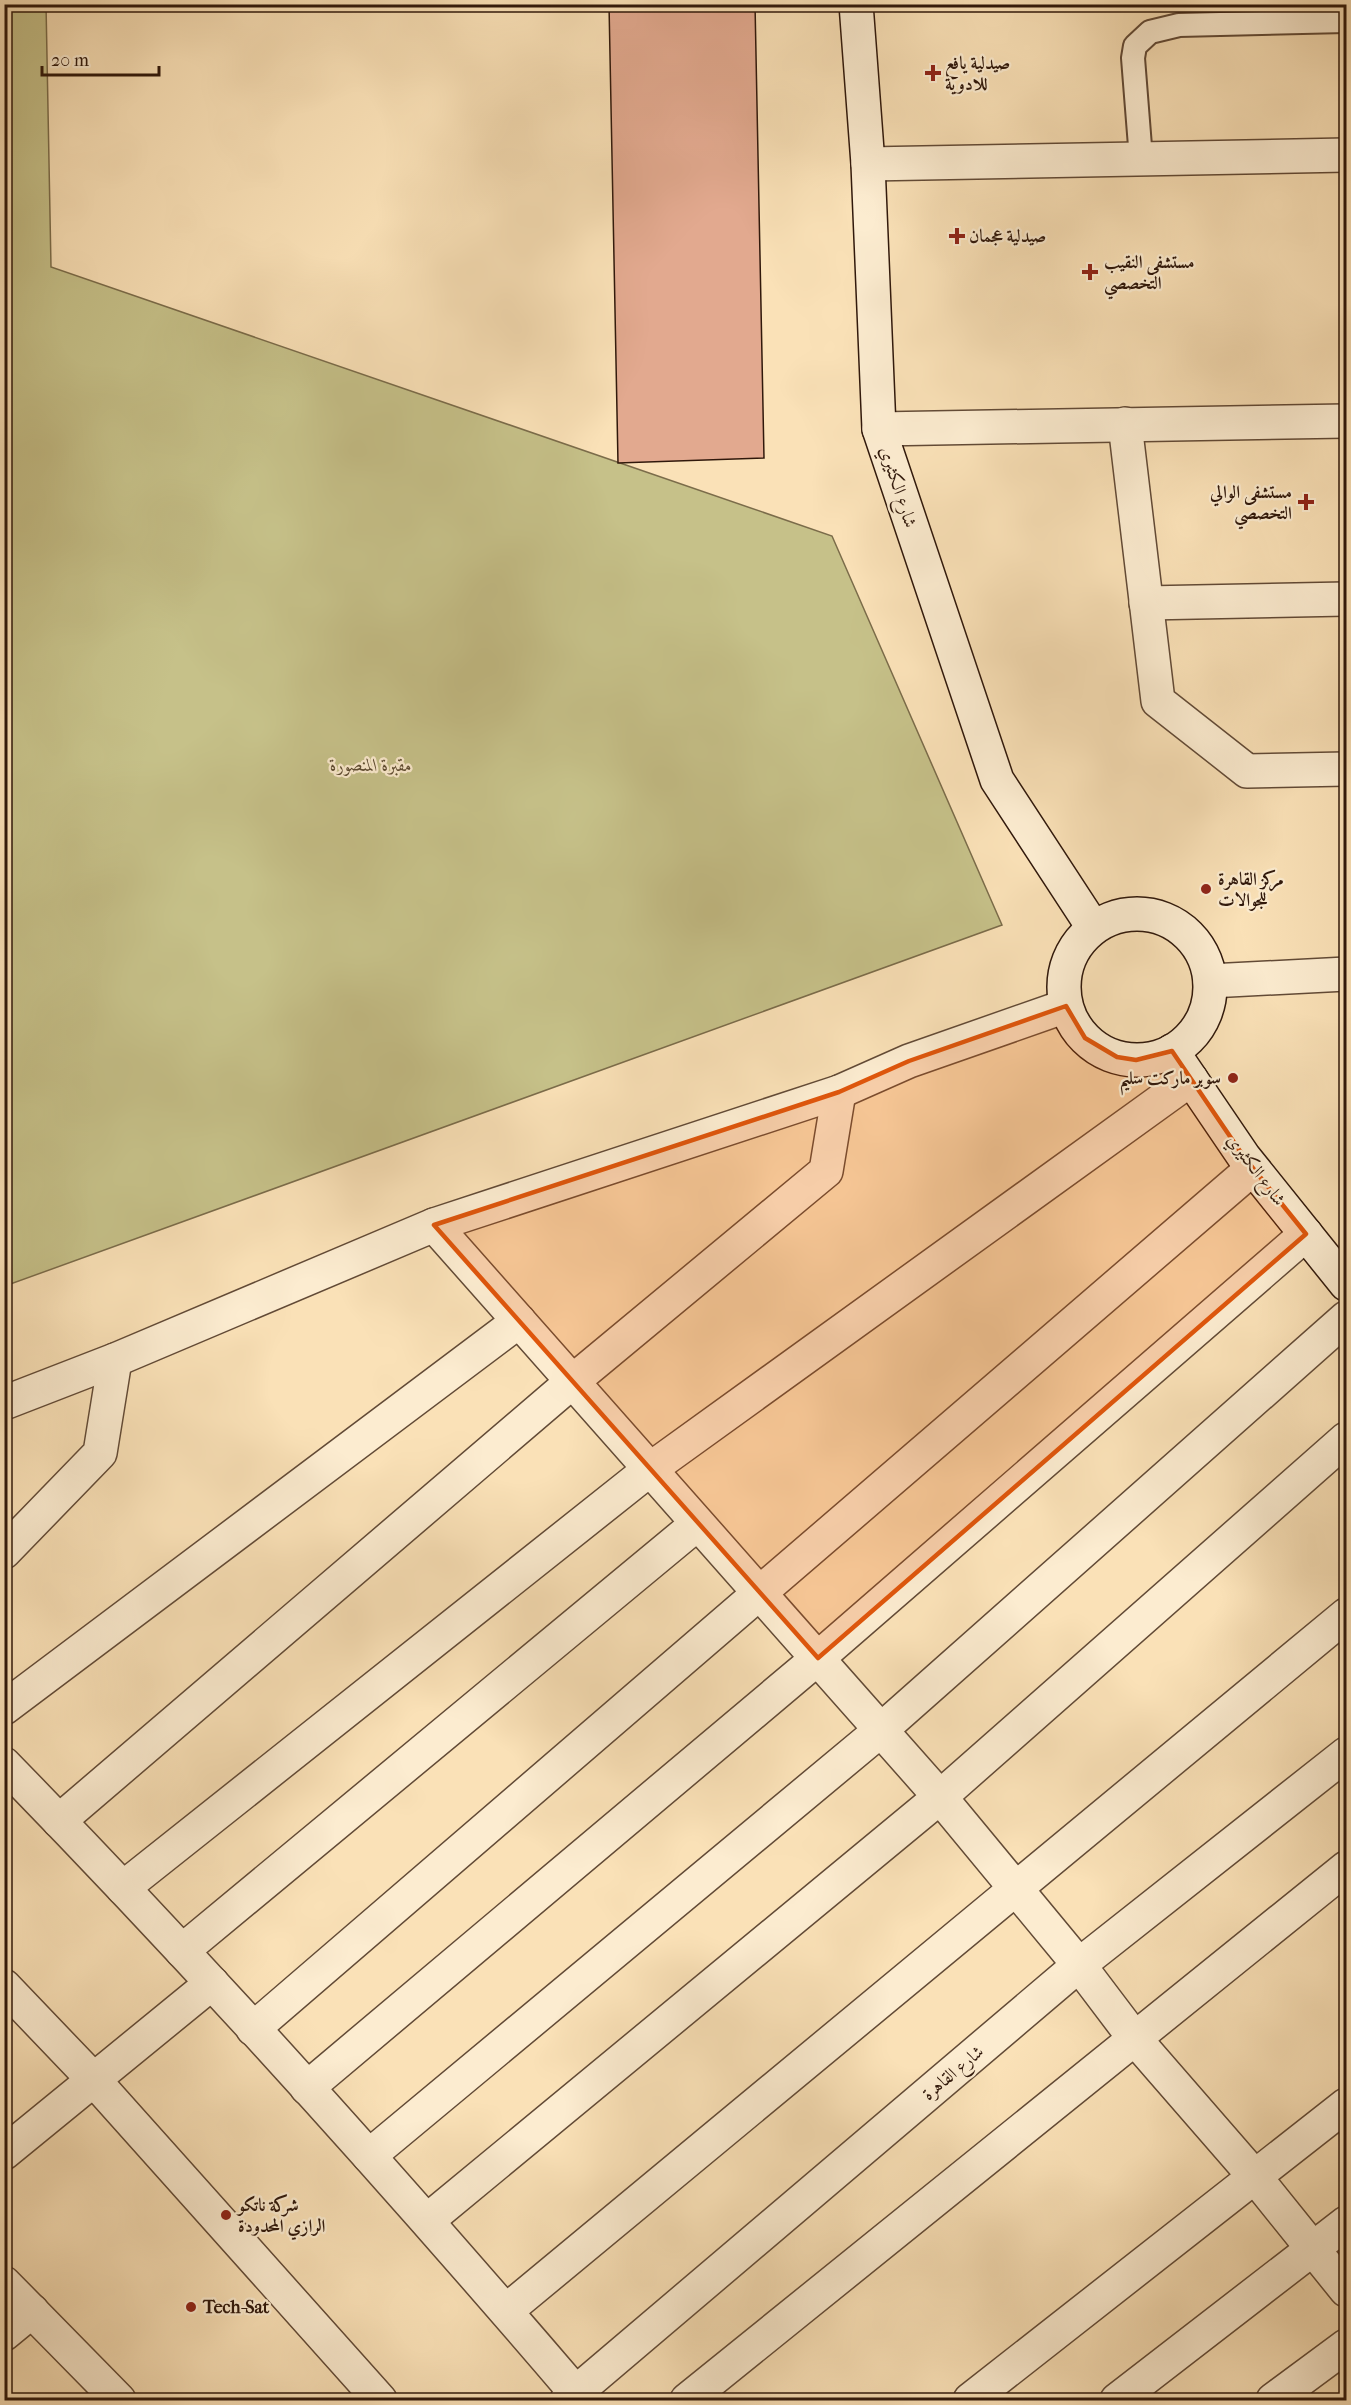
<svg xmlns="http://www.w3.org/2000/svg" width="1351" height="2405" viewBox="0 0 1351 2405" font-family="'IM FELL French Canon',Amiri,serif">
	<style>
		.green { fill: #c6c189; stroke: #7b6c4a; stroke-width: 1.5 }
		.building { fill: #e2a98f; stroke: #30180b; stroke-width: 1.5 }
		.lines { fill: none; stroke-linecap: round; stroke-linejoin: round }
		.service-casing { stroke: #624a36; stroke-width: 26 }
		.minor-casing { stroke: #624a36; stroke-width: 36 }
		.tertiary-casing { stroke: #624a36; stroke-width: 36 }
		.secondary-casing { stroke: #30180b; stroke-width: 36 }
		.service { stroke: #fcecd0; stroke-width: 22 }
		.minor { stroke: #fcecd0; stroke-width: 33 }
		.tertiary { stroke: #fcecd0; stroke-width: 33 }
		.secondary { stroke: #fcecd0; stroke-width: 33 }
		.marked { fill: #df560c; fill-opacity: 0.2; stroke: #df560c; stroke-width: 4.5; stroke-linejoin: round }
		.poi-dot { fill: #8f2418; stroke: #fcecd0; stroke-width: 2 }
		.labels { text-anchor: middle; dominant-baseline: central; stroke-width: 4.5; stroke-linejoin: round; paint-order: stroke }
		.poi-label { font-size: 18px; font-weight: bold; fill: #30180b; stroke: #fcecd0; text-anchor: start }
		.street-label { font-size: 18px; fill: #30180b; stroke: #fcecd0 }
		.park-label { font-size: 18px; font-style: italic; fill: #5d4b31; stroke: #fcecd0 }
	</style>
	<rect width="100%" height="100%" fill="#fae1b7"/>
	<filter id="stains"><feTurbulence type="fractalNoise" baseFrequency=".00333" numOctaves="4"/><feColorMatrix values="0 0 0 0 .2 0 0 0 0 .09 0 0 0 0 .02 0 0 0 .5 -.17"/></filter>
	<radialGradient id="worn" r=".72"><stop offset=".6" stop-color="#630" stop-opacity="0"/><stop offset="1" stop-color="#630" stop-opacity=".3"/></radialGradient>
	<path class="green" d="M46 4 51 267 832 536 1002 925 5 1286 4 5Z"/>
	<path class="building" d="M609 4H755L764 458 618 463Z"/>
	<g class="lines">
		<defs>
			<path id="service" d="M1141 159 1133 58 1135 46 1150 32 1179 25 1346 21"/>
			<g id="minor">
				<path d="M868 164 1346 155"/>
				<path d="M1125 424 1158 701 1247 771 1346 769"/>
				<path d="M879 429 1346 421"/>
				<path d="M1146 603 1346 599"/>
				<path d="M1210 981 1346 974"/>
				<path d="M434 1225 940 1797 1079 1965 1135 2039 1255 2177 1346 2290"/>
				<path d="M4 1552 100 1453 115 1360"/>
				<path d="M4 1708 519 1321"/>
				<path d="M4 1764C202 1967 392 2178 576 2393"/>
				<path d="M59 1821 573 1381 826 1171 839 1092"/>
				<path d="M123 1888 649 1470 1191 1079"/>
				<path d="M182 1951 697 1524"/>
				<path d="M253 2029 1252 1169"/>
				<path d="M307 2088 818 1658 1306 1234"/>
				<path d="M4 2153 212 1983"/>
				<path d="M369 2156 881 1730 1346 1318"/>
				<path d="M428 2220 940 1797 1346 1439"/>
				<path d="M4 2283 119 2400"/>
				<path d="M506 2311 1346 1615"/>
				<path d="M4 2334 32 2311"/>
				<path d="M970 2400 1346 2105"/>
				<path d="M1117 2400 1346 2223"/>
				<path d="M1273 2400 1346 2346"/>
			</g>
			<g id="tertiary">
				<path d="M4 1403 115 1360 434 1225 839 1092 909 1061 1066 1006"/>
				<path d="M4 1986 93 2079 380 2400"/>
				<path d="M567 2400 1079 1965 1346 1754"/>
				<path d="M687 2400 1346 1868"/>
			</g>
			<g id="secondary">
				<path d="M856 4 868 164 879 429 997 780 1093 927"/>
				<circle cx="1137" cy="987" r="73"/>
				<path d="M1172 1051 1244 1157 1346 1284"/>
			</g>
		</defs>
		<use href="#service" class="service-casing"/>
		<use href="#minor" class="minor-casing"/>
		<use href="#tertiary" class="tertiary-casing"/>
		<use href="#secondary" class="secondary-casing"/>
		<use href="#service" class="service"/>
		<use href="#minor" class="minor"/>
		<use href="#tertiary" class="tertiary"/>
		<use href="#secondary" class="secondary"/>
	</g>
	<path class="marked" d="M1066 1006 1085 1038 1117 1057 1136 1060 1172 1051 1244 1157 1306 1234 818 1658 434 1225 839 1092 909 1061Z"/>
	<g class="poi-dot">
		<path d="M930 64h6v6h6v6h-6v6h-6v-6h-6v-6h6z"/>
		<path d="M954 227h6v6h6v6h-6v6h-6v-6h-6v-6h6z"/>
		<path d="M1087 263h6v6h6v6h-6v6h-6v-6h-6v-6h6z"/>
		<path d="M1303 493h6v6h6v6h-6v6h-6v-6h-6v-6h6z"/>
		<circle cx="1206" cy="889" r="6"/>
		<circle cx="1233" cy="1078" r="6"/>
		<circle cx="226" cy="2215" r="6"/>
		<circle cx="191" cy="2307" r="6"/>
	</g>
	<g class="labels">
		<g class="poi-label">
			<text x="945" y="63">صيدلية يافع<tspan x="945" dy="21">للادوية</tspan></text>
			<text x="969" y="236">صيدلية عجمان</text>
			<text x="1104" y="262">مستشفى النقيب<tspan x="1104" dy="21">التخصصي</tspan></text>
			<text x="1292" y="492" text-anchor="end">مستشفى الوالي<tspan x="1292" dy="21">التخصصي</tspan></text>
			<text x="1218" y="879">مركز القاهرة<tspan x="1218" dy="21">للجوالات</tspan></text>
			<text x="1221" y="1078" text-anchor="end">سوبر ماركت سليم</text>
			<text x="238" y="2205">شركة ناتكو<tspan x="238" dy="21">الرازي المحدودة</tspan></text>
			<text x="203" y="2307">Tech-Sat</text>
		</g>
		<g class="street-label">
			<text transform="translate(898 487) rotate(72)">شارع الكثيري</text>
			<text transform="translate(1256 1170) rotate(53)">شارع الكثيري</text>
			<text transform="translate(953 2073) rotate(-40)">شارع القاهرة</text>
		</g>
		<g class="park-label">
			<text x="371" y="765">مقبرة المنصورة</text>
		</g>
	</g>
	<rect width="1351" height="2405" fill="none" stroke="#fae1b7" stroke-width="24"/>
	<rect x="6" y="6" width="1339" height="2393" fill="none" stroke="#30180b" stroke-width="3"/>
	<rect x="12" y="12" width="1327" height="2381" fill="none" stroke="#30180b" stroke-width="1.5"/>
	<path d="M42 66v9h117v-9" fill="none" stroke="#30180b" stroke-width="3"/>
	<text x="51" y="66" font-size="18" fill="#30180b" stroke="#fcecd0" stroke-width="4.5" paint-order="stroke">20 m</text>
	<rect width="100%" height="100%" filter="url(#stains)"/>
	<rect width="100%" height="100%" fill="url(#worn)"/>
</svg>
